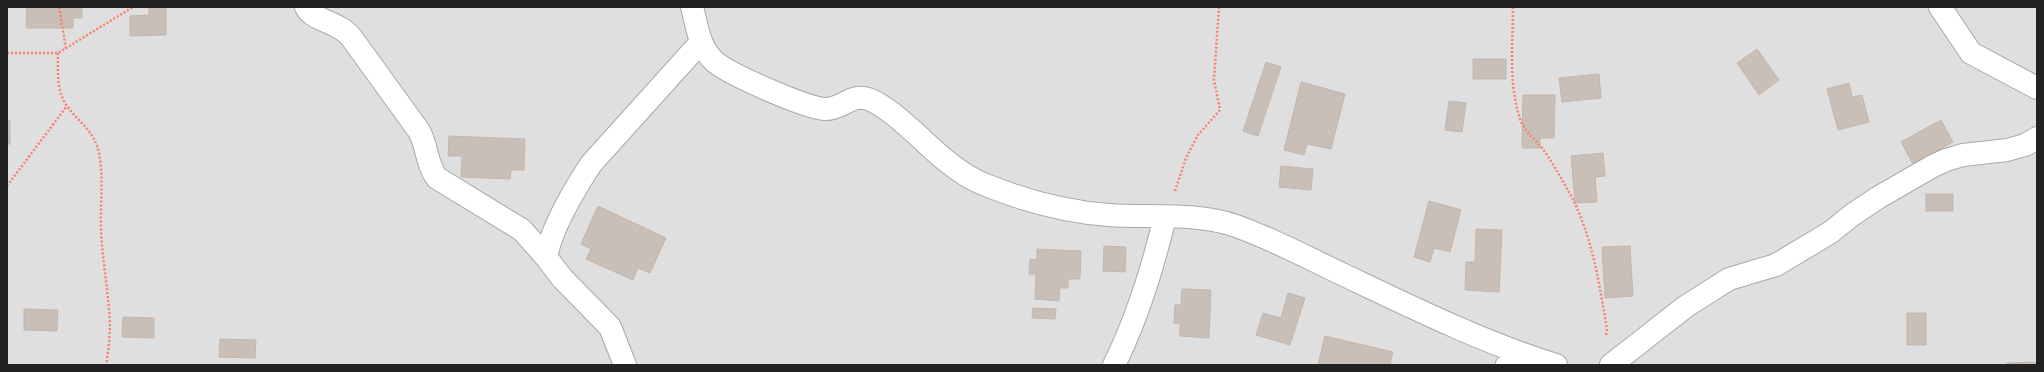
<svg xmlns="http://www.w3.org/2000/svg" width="2044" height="372" viewBox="0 0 2044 372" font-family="'PT Sans',sans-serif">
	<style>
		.residential { fill: #e0dfdf }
		.building { fill: #c7bfb8; stroke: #c4b6ab }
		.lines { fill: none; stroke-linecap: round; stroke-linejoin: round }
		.lane-casing { stroke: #a9a9a9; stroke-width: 19 }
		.street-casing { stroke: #a9a9a9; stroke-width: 24 }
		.path { stroke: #fa8072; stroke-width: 2.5; stroke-dasharray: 2 2; stroke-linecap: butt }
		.lane { stroke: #fff; stroke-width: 17 }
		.street { stroke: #fff; stroke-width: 22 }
	</style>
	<rect width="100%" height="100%" fill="#f2efe9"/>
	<rect class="residential" x="7" y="7" width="2030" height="358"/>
	<g class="building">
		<path d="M27 7H82V18H73V28H26Z"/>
		<path d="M149 7H166V35L130 36V16L149 15Z"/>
		<path d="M1757 49 1779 80 1759 95 1737 63Z"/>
		<rect x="1473" y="59" width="33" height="20"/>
		<path d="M1266 62 1281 67 1258 136 1243 131Z"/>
		<path d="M1599 74 1601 98 1562 102 1559 78Z"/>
		<path d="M1301 82 1345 94 1331 149 1307 144 1304 155 1284 150Z"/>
		<path d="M1849 83 1852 97 1862 95 1869 122 1838 130 1827 89Z"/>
		<path d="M1523 95H1555L1554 138H1540V148H1522Z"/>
		<path d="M1449 101 1466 103 1462 132 1445 130Z"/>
		<path d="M1941 120 1953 142 1913 164 1901 142Z"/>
		<rect x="7" y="121" width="3" height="23"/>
		<path d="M449 136 525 139 524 170H511L510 179 461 177 462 156H448Z"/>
		<path d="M1603 153 1605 176 1595 177 1597 202 1575 203 1571 156Z"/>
		<path d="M1281 166 1313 169 1311 190 1279 187Z"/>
		<rect x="1926" y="194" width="27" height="17"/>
		<path d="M1429 201 1461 210 1450 252 1434 248 1430 262 1414 257Z"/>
		<path d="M598 206 666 238 650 273 638 268 633 280 586 259 591 249 581 244Z"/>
		<path d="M1476 229 1502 230 1499 292 1465 290 1466 262H1475Z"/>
		<path d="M1104 246 1126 247 1125 272 1103 271Z"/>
		<path d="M1630 246 1633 296 1605 298 1602 247Z"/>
		<path d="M1037 249 1081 251 1080 279H1068V288H1060L1059 301 1035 299 1036 274H1029L1030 259 1037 260Z"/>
		<path d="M1182 289 1211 290 1209 338 1180 336V324L1174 323 1175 305H1181Z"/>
		<path d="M1288 293 1305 298 1290 345 1256 335 1263 313 1281 318Z"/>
		<path d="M1033 308 1056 309 1055 319 1032 318Z"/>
		<path d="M24 309 58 310 57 331 24 330Z"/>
		<rect x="1907" y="313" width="19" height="32"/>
		<path d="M123 317 154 318V338L122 337Z"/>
		<path d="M1325 336 1393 352 1390 365H1318Z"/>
		<path d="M220 339 256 340 255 358 219 357Z"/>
		<path d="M2037 362V365H2007V363Z"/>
	</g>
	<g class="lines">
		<defs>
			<path id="lane" d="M1504 365 1521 354"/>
			<g id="street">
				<path d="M306 7C314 22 338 21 351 37L419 131C428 147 426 164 437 178L522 230 546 257"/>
				<path d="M692 7C697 26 699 47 714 61 728 74 808 109 826 109 841 109 850 96 863 98 885 100 926 145 944 159 956 169 972 180 986 185 1025 201 1068 212 1109 215 1150 218 1198 212 1236 226 1273 239 1308 258 1344 275 1411 307 1484 343 1556 365"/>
				<path d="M1940 7 1971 53 2037 88"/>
				<path d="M625 365 610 327 562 278 546 257C552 226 574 190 591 164L701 42"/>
				<path d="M1114 365C1137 319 1153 267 1165 217"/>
				<path d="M1611 365 1685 307 1729 279 1776 265 1831 232 1852 215 1879 197 1933 166 1946 160 1963 155 2007 150 2025 145 2037 138"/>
			</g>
		</defs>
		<use href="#lane" class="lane-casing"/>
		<use href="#street" class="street-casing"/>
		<g class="path">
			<path d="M59 7 66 49"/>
			<path d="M1513 7C1513 44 1508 82 1520 119 1524 131 1534 138 1542 148 1552 161 1560 177 1569 192 1592 234 1599 282 1607 329L1606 335"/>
			<path d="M7 53H58L133 7"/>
			<path d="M58 53C58 70 56 91 67 106 79 123 94 130 99 153 104 178 100 203 101 229 102 256 107 283 109 310 111 329 109 347 106 365"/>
			<path d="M7 186 67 106"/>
			<path d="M1175 191 1186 158 1198 135 1220 110 1214 80 1219 7"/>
		</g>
		<use href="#lane" class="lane"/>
		<use href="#street" class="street"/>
	</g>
	<rect width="2044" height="372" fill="none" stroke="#222222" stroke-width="16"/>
</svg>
